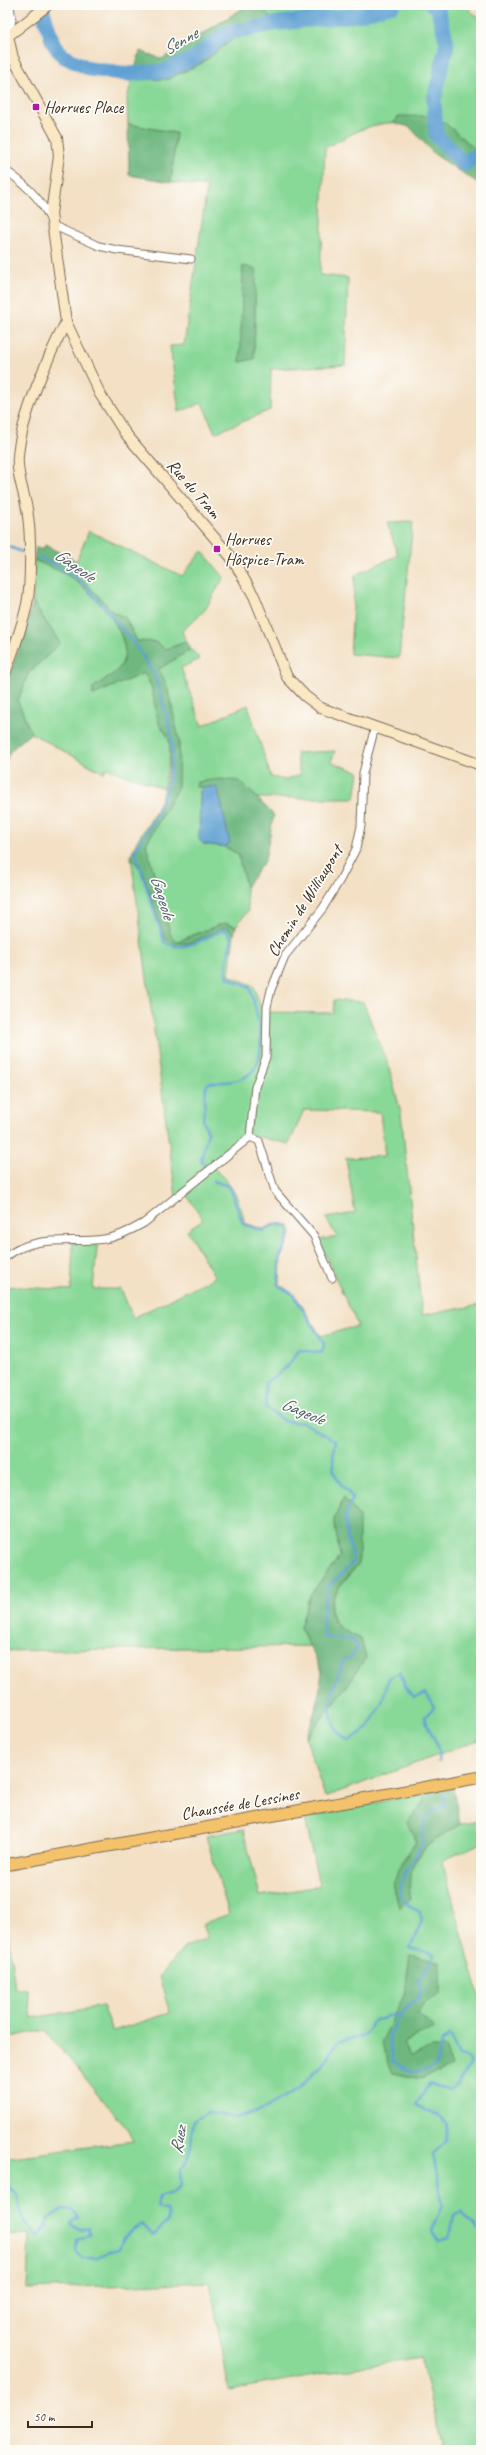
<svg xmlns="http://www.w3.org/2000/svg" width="486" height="2455" viewBox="0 0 486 2455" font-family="Caveat,sans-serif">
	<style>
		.green { fill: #88d897; stroke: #62815a; fill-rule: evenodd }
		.forest { fill: #6eb880; stroke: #54714f }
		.water { fill: #60a1d3; stroke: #4e6678 }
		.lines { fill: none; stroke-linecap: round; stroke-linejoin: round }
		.stream { stroke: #60a1d3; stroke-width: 2.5 }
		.river { stroke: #60a1d3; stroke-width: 15 }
		.street-casing { stroke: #7b6a58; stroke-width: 9 }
		.secondary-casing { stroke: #7b6a58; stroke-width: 12 }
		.primary-casing { stroke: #7b6a58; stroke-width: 13 }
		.street { stroke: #fff; stroke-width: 7 }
		.secondary { stroke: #fae7c3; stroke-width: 10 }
		.primary { stroke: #f3c26a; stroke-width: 11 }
		.poi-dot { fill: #b5179e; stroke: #fdfcf7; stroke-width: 1.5 }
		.labels { text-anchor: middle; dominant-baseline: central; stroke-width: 3.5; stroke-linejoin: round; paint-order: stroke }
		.poi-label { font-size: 17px; fill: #3b2a1e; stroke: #fdfcf7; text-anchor: start }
		.street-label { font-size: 17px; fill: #3b2a1e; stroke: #fdfcf7 }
		.water-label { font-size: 18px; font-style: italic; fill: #4a5a66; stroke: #fdfcf7 }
	</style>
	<rect width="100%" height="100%" fill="#fdfcf7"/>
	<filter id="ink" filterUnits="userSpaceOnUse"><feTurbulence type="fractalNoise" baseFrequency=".025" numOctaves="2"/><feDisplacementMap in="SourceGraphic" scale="8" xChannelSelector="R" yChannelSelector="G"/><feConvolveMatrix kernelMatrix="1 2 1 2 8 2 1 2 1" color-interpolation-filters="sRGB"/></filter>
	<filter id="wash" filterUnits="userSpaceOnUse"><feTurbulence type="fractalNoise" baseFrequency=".012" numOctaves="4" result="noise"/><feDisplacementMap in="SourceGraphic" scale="16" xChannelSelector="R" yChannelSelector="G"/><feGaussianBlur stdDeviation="0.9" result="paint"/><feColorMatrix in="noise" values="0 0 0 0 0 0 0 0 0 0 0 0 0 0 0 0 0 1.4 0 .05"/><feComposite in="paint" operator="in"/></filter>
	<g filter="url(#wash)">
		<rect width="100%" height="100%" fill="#f3e0c5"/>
		<g class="green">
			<path d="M261 5H464L481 20V187L478 183 475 149 399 116 394 123C370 122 346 137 325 148L320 275 348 278 345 365 271 369 270 410 215 433 202 403 179 412 170 346 184 345 207 187 171 182 176 133 128 124 127 98 132 80 168 79 202 63 236 37 278 30ZM243 266 256 269 254 358 241 362Z"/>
			<path d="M413 522 399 658 350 654 355 575 398 555 387 523Z"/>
			<path d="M89 531 182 576 202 551 224 577 205 610 182 631 186 642 166 649 155 642 137 641 125 617 114 613 73 569Z"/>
			<path d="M34 560C44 564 55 569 65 574 89 587 140 638 120 667 114 675 100 682 93 688V695L144 673 151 683 159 724 169 738 170 756 163 788 106 768 104 773 31 733 18 701 28 674 60 643 33 602Z"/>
			<path d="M191 649 200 659 181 668 202 726 248 705 271 777 286 780 300 775 296 753 335 751 331 762 359 772 355 798H258L239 781 196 787H203L200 792 203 844 225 847 238 854 246 887 248 911 236 926 224 923 178 941 170 936 146 844 178 787 179 740 167 686 159 669Z"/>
			<path d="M131 857 143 872 165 939 186 944 226 926 234 935 229 975 254 986 262 1012 333 1013 334 1000 363 1002 388 1064 401 1113 422 1315 481 1305V1739L325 1797 306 1739 347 1686 361 1639C355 1636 345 1632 339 1627 317 1605 345 1580 359 1564L344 1498 334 1519 340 1556 310 1595 300 1627 312 1646 5 1651V1286L71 1290 73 1239H98L93 1289H121L133 1318 215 1277 187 1230 203 1219 184 1191 176 1197ZM304 1110 380 1112 385 1156 346 1158 355 1213 326 1218 337 1237 318 1240 358 1326 321 1336 295 1295 280 1285 281 1258 292 1232 289 1225 276 1223 263 1229 245 1223C238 1195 234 1188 213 1167L247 1134 289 1144Z"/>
			<path d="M423 1793 424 1804 407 1822 416 1842 404 1859 394 1883 411 1899 407 1882 414 1863 429 1843 460 1824 481 1821V1843L442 1861 481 2003V2450H445L419 2357 229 2390 210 2282 27 2289 29 2234 5 2236V2158L133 2141 127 2129 45 2030 5 2038V1925L7 1924 15 1989H27L32 2018 103 2006 113 2031 170 2013 159 1977 185 1947 207 1938 202 1924 229 1914 206 1836 243 1829 260 1896 319 1886 305 1818Z"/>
		</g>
		<g class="forest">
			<path d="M248 5H261L278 29 236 37 202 63 168 79 132 80 140 51 162 59Z"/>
			<path d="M399 116H428L444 122 475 149 478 183 434 154 410 127 394 123Z"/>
			<path d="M128 124 176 133 171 182 129 175Z"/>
			<path d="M243 266 256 269 254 359 240 362Z"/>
			<path d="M45 545 76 561 73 569 114 613 125 617 137 641 155 642 166 649 186 642 191 649 159 669 167 686 179 740 178 787 146 844 171 936 178 941 224 923 236 926 234 935 226 926C207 934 184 952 165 939L143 872 131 857C137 836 142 835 152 818 164 797 173 764 169 740 169 734 161 729 159 722 153 705 155 688 144 673L93 695V688C100 682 114 675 120 667 140 638 89 587 65 574 55 569 44 564 34 560L36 547 43 550Z"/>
			<path d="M33 602 60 643 28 674 18 701 31 733 11 750 5 762V686L26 628Z"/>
			<path d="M220 779 240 781 274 815 265 860 246 887 238 854 225 847 230 843 216 787H196L197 782Z"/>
			<path d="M344 1498 359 1516V1564C345 1580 316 1606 339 1627 345 1632 355 1636 361 1639L366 1657 347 1686 306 1739 318 1701 322 1671 300 1627 310 1595 340 1556 334 1519Z"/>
			<path d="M453 1787 460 1824C429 1843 403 1857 411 1899L399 1907 393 1883 404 1859 416 1842 407 1822 424 1804 423 1793Z"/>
			<path d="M410 1956 441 1962 440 1994 424 2003 417 2013 434 2028 403 2043 410 2056 432 2048H445L452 2067 421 2079 393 2073 381 2043 404 1995Z"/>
		</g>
		<path class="water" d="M203 787H216L218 789 230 843 225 847 203 844 199 840 200 791Z"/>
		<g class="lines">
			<g class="stream">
				<path d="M5 545 22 552"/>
				<path d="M39 557 68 572 86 586 134 643 155 675 171 732 173 756 168 786 154 820 135 851 164 942C185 954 204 938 225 929L232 938 226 964 227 977 250 988C257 1011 273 1065 243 1078 233 1083 221 1082 209 1083L206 1087 203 1121 208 1132 201 1160 206 1168"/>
				<path d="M214 1181 230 1187 243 1224 263 1231 276 1224 286 1226 290 1232 280 1257 278 1285 294 1295 324 1344 322 1353 299 1350 287 1367 265 1383 266 1408 284 1421 304 1423 336 1441C329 1471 333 1476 353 1498L345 1516 347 1537 354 1562 328 1587 323 1608V1637L352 1640 357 1646 352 1656 344 1660C333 1688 318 1721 349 1741L368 1728 382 1702 389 1678 400 1672 405 1686 414 1697 426 1693 434 1707 425 1717C429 1737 441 1738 438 1762"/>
				<path d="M444 1793 445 1805C439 1808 430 1812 426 1817 420 1826 426 1835 422 1844 412 1865 399 1872 401 1898L412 1908 420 1912 422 1921 410 1948C419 1951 427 1950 434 1956L417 1982 421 1989 419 1998C401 2009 400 2018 389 2035L393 2061C410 2073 417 2076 436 2065L441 2043 449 2035 459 2056 468 2058 471 2063 459 2083 450 2090 429 2084 416 2105 438 2115 448 2125 445 2141 433 2155 443 2205 432 2231 438 2240 449 2237 453 2215 461 2211 481 2232"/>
				<path d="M5 2184 17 2195 22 2218 37 2237 47 2226 48 2219 63 2209 75 2212 79 2218 71 2223 79 2230 89 2227V2234L77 2240 76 2251 82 2258H99L109 2251 119 2249 123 2237 142 2223 153 2235 168 2221V2211L157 2208 159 2197 172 2193 181 2186 180 2171C196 2154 188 2140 195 2120L208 2112 236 2118 266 2108 300 2087 321 2067 338 2041C355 2038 368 2040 373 2021L387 2016H398"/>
			</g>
			<g class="river">
				<path d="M41 5 53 43 63 56 90 69 128 74 165 71 196 57 227 33 279 23 357 15 393 5"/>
				<path d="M432 5 437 6 447 43 434 100 436 135 464 164 481 152"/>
			</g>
		</g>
	</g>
	<g filter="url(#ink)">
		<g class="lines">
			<defs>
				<g id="street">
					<path d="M8 36 12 20 10 5"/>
					<path d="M5 170C24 183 45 201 52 225L99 246 117 250 191 259"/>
					<path d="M250 1137 259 1141 275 1191 314 1236 332 1278"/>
					<path d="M5 1258C32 1233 72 1244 104 1239 119 1237 132 1230 144 1223L250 1137 255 1087 266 1057 267 1007 271 990 285 956 323 908 340 880 356 849 361 826 363 773 375 727"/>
				</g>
				<g id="secondary">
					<path d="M48 5 8 36 13 58 57 138 59 156 51 214 66 322 100 394 125 433 231 557 254 596 287 677 305 696 321 708 481 765"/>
					<path d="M5 674C13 651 22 628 27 604 31 585 31 536 28 516 26 496 16 476 18 456 21 417 48 357 66 322"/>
				</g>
				<path id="primary" d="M5 1865 481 1777"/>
			</defs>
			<use href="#street" class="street-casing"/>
			<use href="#secondary" class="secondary-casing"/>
			<use href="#primary" class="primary-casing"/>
			<use href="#street" class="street"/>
			<use href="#secondary" class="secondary"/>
			<use href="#primary" class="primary"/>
		</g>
	</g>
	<g class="poi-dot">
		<rect x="32" y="103" width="8" height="8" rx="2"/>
		<rect x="213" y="545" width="8" height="8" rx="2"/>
	</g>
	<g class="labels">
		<g class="poi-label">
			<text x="44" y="107">Horrues Place</text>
			<text x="225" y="539">Horrues<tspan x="225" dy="20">Hôspice-Tram</tspan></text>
		</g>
		<g class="street-label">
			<text transform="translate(194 489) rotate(49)">Rue du Tram</text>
			<text transform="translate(305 901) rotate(-58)">Chemin de Williaupont</text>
			<text transform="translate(240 1804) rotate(-10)">Chaussée de Lessines</text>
		</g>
		<g class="water-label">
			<text transform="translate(180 41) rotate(-30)">Senne</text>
			<text transform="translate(75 565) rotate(35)">Gageole</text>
			<text transform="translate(163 897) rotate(73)">Gageole</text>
			<text transform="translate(303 1411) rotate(23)">Gageole</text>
			<text transform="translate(178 2140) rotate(-80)">Ruez</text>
		</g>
	</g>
	<rect width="486" height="2455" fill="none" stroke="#fdfcf7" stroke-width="20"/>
	<path d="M28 2421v6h64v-6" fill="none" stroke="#3b2a1e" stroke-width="2"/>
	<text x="34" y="2421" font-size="12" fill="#3b2a1e" stroke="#fdfcf7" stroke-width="3" paint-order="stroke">50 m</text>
</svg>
